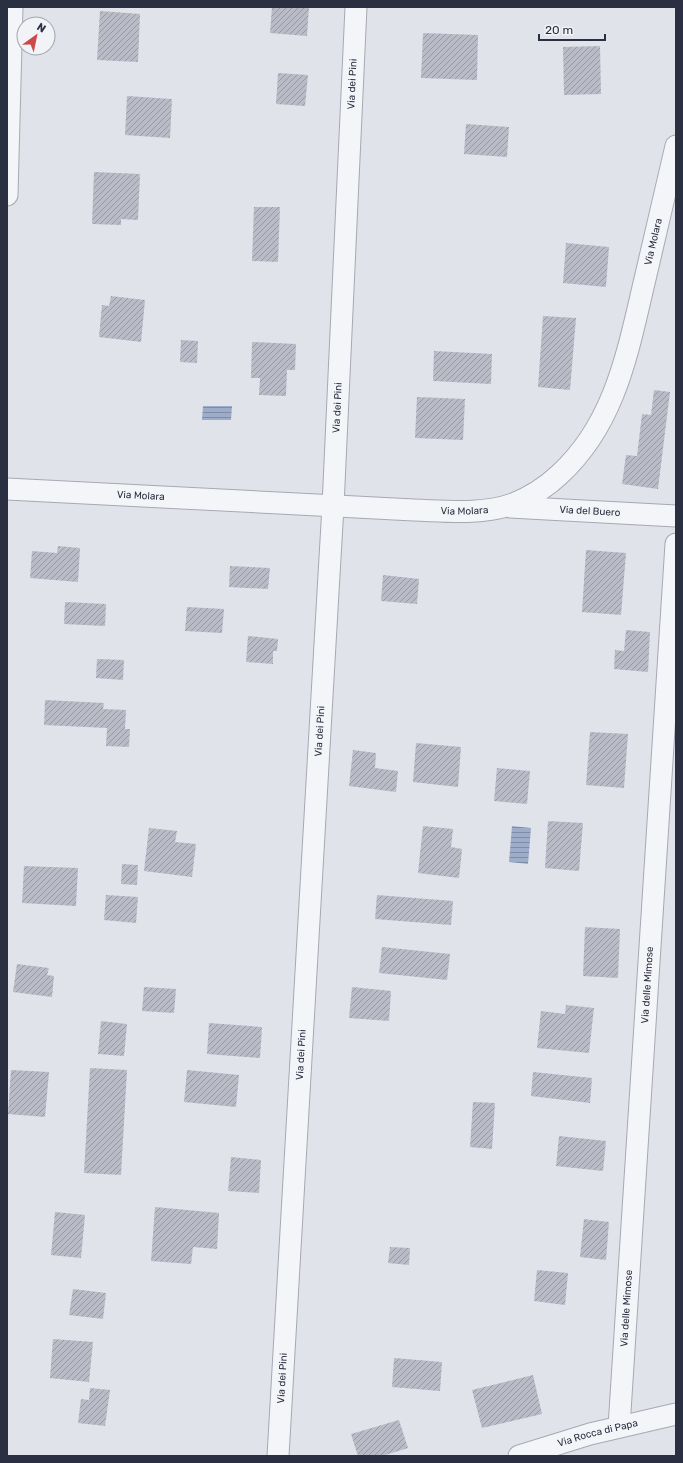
<svg xmlns="http://www.w3.org/2000/svg" width="683" height="1463" viewBox="0 0 683 1463" font-family="Rubik,sans-serif">
	<style>
		.water { fill: url(#water-rules) }
		.building { fill: url(#building-hatch) }
		.lines { fill: none; stroke-linecap: round; stroke-linejoin: round }
		.minor-casing { stroke: #a6a9b4; stroke-width: 23 }
		.minor { stroke: #f4f5f8; stroke-width: 21 }
		.labels { text-anchor: middle; dominant-baseline: central; stroke-width: 4; stroke-linejoin: round; paint-order: stroke }
		.street-label { font-size: 10px; fill: #2a2f41; stroke: #f1f3f7 }
	</style>
	<defs>
		<pattern id="water-rules" width="6" height="5" patternUnits="userSpaceOnUse"><rect width="6" height="5" fill="#9dacc9"/><path d="M0 2.5h6" fill="none" stroke="#808ca5"/></pattern>
		<pattern id="building-hatch" width="6" height="6" patternUnits="userSpaceOnUse"><rect width="6" height="6" fill="#b9bcc6"/><path d="M-1 1l2-2M0 6l6-6M5 7l2-2" fill="none" stroke="#9799a2"/></pattern>
	</defs>
	<rect width="100%" height="100%" fill="#e1e3ea"/>
	<g class="water">
		<path d="M203 406H232L231 420H202Z"/>
		<path d="M512 826 531 828 528 864 509 862Z"/>
	</g>
	<g class="building">
		<path d="M272 7H309L307 36 270 33Z"/>
		<path d="M100 11 140 14 138 62 97 60Z"/>
		<path d="M423 33 478 35 477 80 421 78Z"/>
		<path d="M600 46 601 94 564 95 563 47Z"/>
		<path d="M278 73 308 75 305 106 276 104Z"/>
		<path d="M127 96 172 99 170 138 125 135Z"/>
		<path d="M466 124 509 127 507 157 464 154Z"/>
		<path d="M94 172 140 174 138 220 121 219V225L92 224Z"/>
		<path d="M254 207H280L278 262 252 261Z"/>
		<path d="M566 243 609 247 606 287 563 283Z"/>
		<path d="M111 296 145 300 141 342 99 337 102 305 109 306Z"/>
		<path d="M543 316 576 318 570 390 538 387Z"/>
		<path d="M181 340 198 341 197 363 180 362Z"/>
		<path d="M252 342 296 344 295 370H287L286 396 259 395 260 378H251Z"/>
		<path d="M434 351 492 354 491 384 433 381Z"/>
		<path d="M654 390 670 392 658 489 622 484 626 455 637 456 642 414 651 415Z"/>
		<path d="M417 397 465 399 463 440 415 438Z"/>
		<path d="M58 546 80 548 78 582 30 578 32 551 57 553Z"/>
		<path d="M586 550 626 553 621 615 582 612Z"/>
		<path d="M230 566 270 568 268 589 229 587Z"/>
		<path d="M383 575 419 579 417 604 381 601Z"/>
		<path d="M65 602 106 604 105 626 64 624Z"/>
		<path d="M187 607 224 609 222 633 185 631Z"/>
		<path d="M626 630 650 632 648 672 614 669 615 650 624 651Z"/>
		<path d="M248 636 278 639 277 651H273V664L246 662Z"/>
		<path d="M97 659 124 660 123 680 96 678Z"/>
		<path d="M45 700 104 703 103 709 126 710 125 729H130L129 747 106 746 107 728 44 725Z"/>
		<path d="M590 732 628 734 624 788 586 785Z"/>
		<path d="M416 743 461 747 458 787 413 782Z"/>
		<path d="M353 750 376 753 375 768 398 771 396 792 349 786Z"/>
		<path d="M497 768 530 771 527 804 494 801Z"/>
		<path d="M548 821 583 823 579 871 545 868Z"/>
		<path d="M423 826 453 829 451 847 462 849 459 878 418 873Z"/>
		<path d="M149 828 177 831 175 842 196 844 192 877 144 871Z"/>
		<path d="M122 864 138 865 137 885 121 884Z"/>
		<path d="M24 866 78 868 76 906 22 903Z"/>
		<path d="M106 895 138 897 136 923 104 920Z"/>
		<path d="M377 895 453 901 451 925 375 919Z"/>
		<path d="M585 927 620 929 618 978 583 976Z"/>
		<path d="M382 947 450 954 447 980 379 973Z"/>
		<path d="M17 964 49 968 47 975 54 976 52 997 13 992Z"/>
		<path d="M144 987 176 989 174 1013 142 1011Z"/>
		<path d="M352 987 391 991 389 1021 349 1018Z"/>
		<path d="M566 1005 594 1008 589 1053 537 1048 541 1011 565 1014Z"/>
		<path d="M101 1021 127 1024 124 1056 98 1054Z"/>
		<path d="M209 1023 262 1027 260 1058 207 1054Z"/>
		<path d="M90 1068 127 1070 121 1175 84 1173Z"/>
		<path d="M11 1070 49 1072 45 1117 8 1114Z"/>
		<path d="M187 1070 239 1075 236 1107 184 1102Z"/>
		<path d="M533 1072 592 1078 590 1103 531 1096Z"/>
		<path d="M473 1102 495 1103 492 1149 470 1147Z"/>
		<path d="M559 1136 606 1141 603 1171 556 1166Z"/>
		<path d="M231 1157 261 1160 259 1193 228 1191Z"/>
		<path d="M155 1207 219 1213 217 1249 193 1247 191 1264 151 1261Z"/>
		<path d="M55 1212 85 1215 81 1258 51 1255Z"/>
		<path d="M584 1219 609 1222 606 1260 580 1257Z"/>
		<path d="M390 1247 410 1248 409 1265 388 1263Z"/>
		<path d="M537 1270 568 1273 565 1305 534 1301Z"/>
		<path d="M73 1289 106 1293 103 1319 69 1315Z"/>
		<path d="M53 1339 93 1342 89 1382 50 1378Z"/>
		<path d="M394 1358 442 1362 440 1391 392 1387Z"/>
		<path d="M533 1375 542 1414 482 1428 472 1390Z"/>
		<path d="M90 1388 110 1390 105 1426 78 1423 81 1399 89 1400Z"/>
		<path d="M399 1420 408 1448 382 1456H358L351 1434Z"/>
	</g>
	<g class="lines">
		<defs>
			<g id="minor">
				<path d="M7 195 12 7"/>
				<path id="s1" d="M7 489 414 510C447 511 482 515 513 504 531 497 546 487 559 475 616 423 628 350 645 279 655 235 666 190 676 146"/>
				<path id="s2" d="M510 507 676 516"/>
				<path id="s3" d="M619 1427 676 544"/>
				<path id="s4" d="M278 1456 333 506 356 7"/>
				<path id="s5" d="M519 1456 590 1434 676 1414"/>
			</g>
		</defs>
		<use href="#minor" class="minor-casing"/>
		<use href="#minor" class="minor"/>
	</g>
	<g class="labels">
		<g class="street-label">
			<text stroke="none"><textPath href="#s4" startOffset="1374">Via dei Pini</textPath></text>
			<text stroke="none"><textPath href="#s1" startOffset="818">Via Molara</textPath></text>
			<text stroke="none"><textPath href="#s4" startOffset="1050">Via dei Pini</textPath></text>
			<text stroke="none"><textPath href="#s1" startOffset="134">Via Molara</textPath></text>
			<text stroke="none"><textPath href="#s1" startOffset="458">Via Molara</textPath></text>
			<text stroke="none"><textPath href="#s2" startOffset="80">Via del Buero</textPath></text>
			<text stroke="none"><textPath href="#s4" startOffset="726">Via dei Pini</textPath></text>
			<text stroke="none"><textPath href="#s3" startOffset="443">Via delle Mimose</textPath></text>
			<text stroke="none"><textPath href="#s4" startOffset="402">Via dei Pini</textPath></text>
			<text stroke="none"><textPath href="#s3" startOffset="119">Via delle Mimose</textPath></text>
			<text stroke="none"><textPath href="#s4" startOffset="78">Via dei Pini</textPath></text>
			<text stroke="none"><textPath href="#s5" startOffset="82">Via Rocca di Papa</textPath></text>
		</g>
	</g>
	<rect width="683" height="1463" fill="none" stroke="#2a2f41" stroke-width="16"/>
	<g transform="translate(36 36) rotate(33)"><circle r="19" fill="#f1f3f7" stroke="#a1a5ae"/>
	<path d="M0-3L7 15L0 10L-7 15Z" fill="#cc494a"/>
	<text y="-6" font-size="11" font-weight="bold" text-anchor="middle" fill="#2a2f41">N</text>
	</g>
	<path d="M539 34v6h66v-6" fill="none" stroke="#2a2f41" stroke-width="2"/>
	<text x="545" y="34" font-size="12" fill="#2a2f41" stroke="#f1f3f7" stroke-width="3" paint-order="stroke">20 m</text>
</svg>
